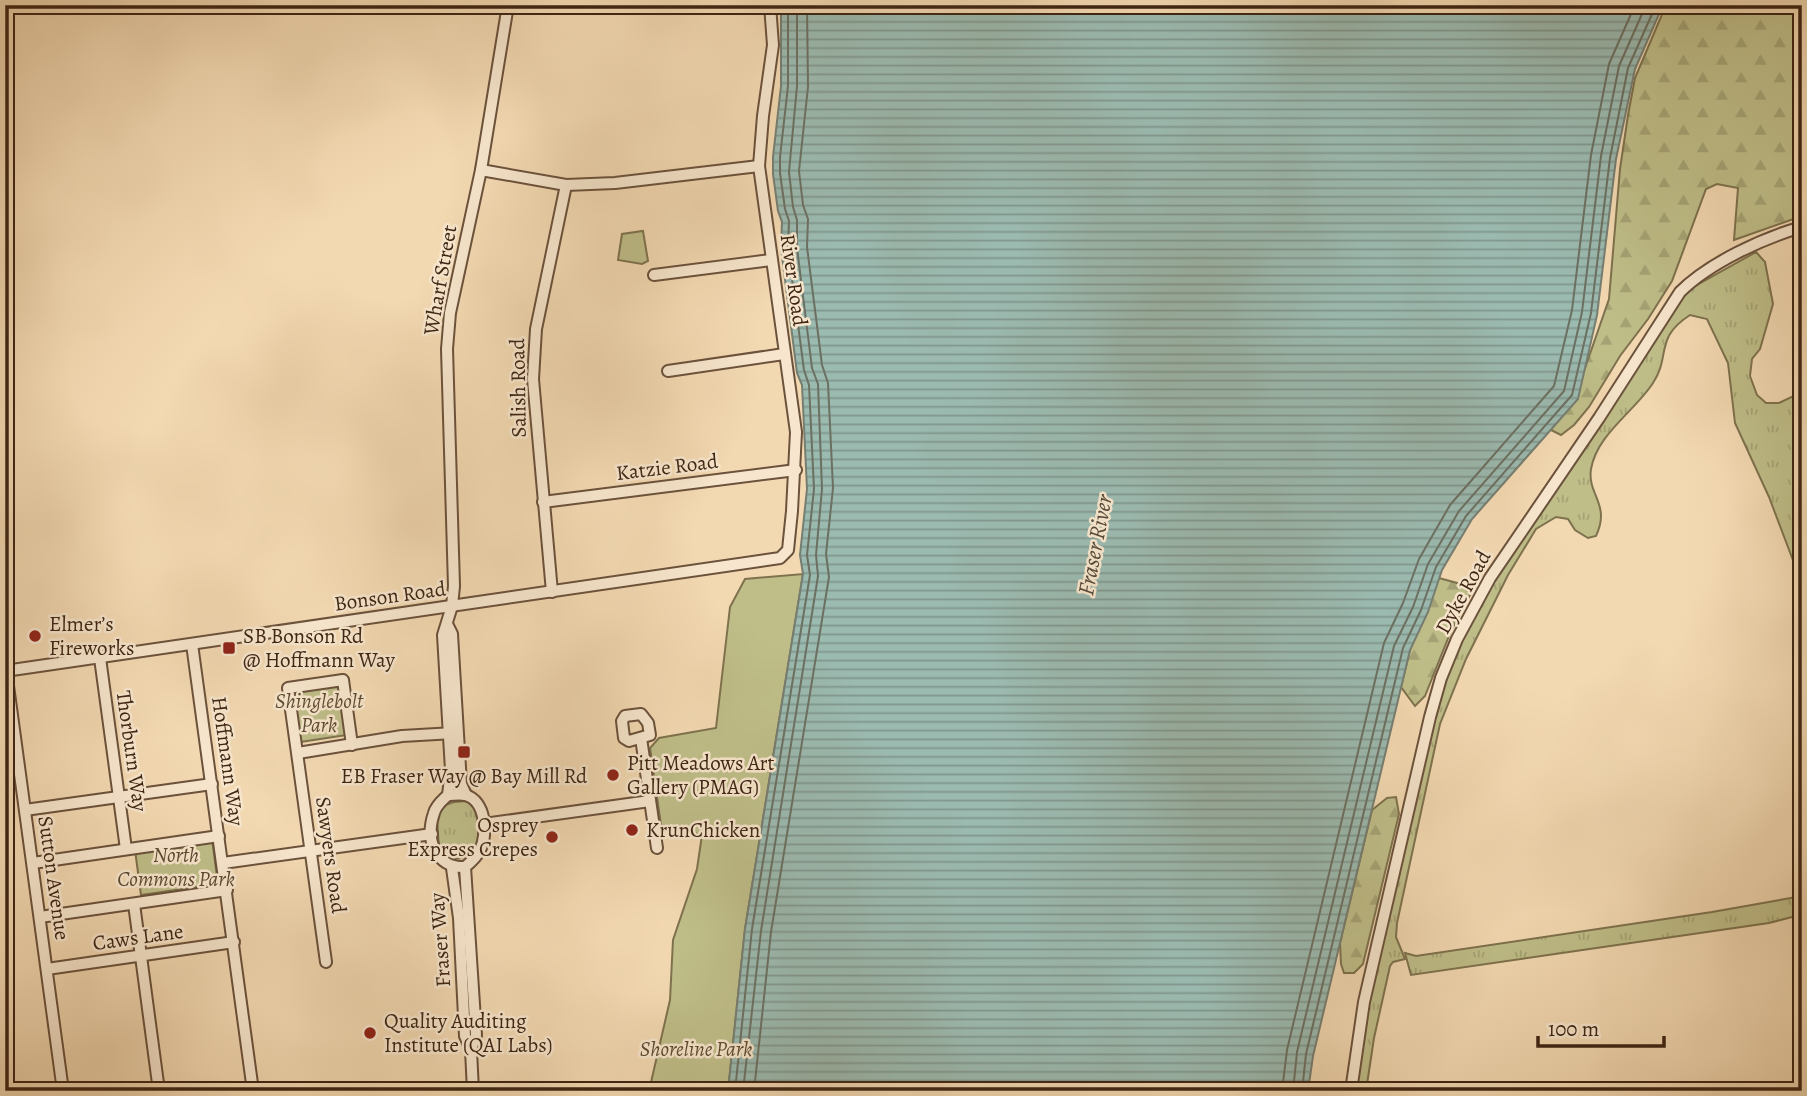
<svg xmlns="http://www.w3.org/2000/svg" width="1807" height="1096" viewBox="0 0 1807 1096" font-family="Alegreya,serif">
	<style>
		.grass { fill: url(#grass-tufts); stroke: #7e724e; stroke-width: 2 }
		.forest { fill: url(#forest-firs); stroke: #7e724e; stroke-width: 2 }
		.park { fill: #bfbe89; stroke: #7e724e; stroke-width: 2 }
		.water { fill: url(#water-rules); stroke: #767e72; stroke-width: 2 }
		.lines { fill: none; stroke-linecap: round; stroke-linejoin: round }
		.shore { stroke: #6c7062; stroke-width: 2 }
		.minor-casing { stroke: #6b523c; stroke-width: 14 }
		.minor { stroke: #f7e6cd; stroke-width: 10 }
		.poi-dot { fill: #8f2418; stroke: #f7e6cd; stroke-width: 2.5 }
		.labels { text-anchor: middle; dominant-baseline: central; stroke-width: 5; stroke-linejoin: round; paint-order: stroke }
		.street-label { font-size: 21px; fill: #3e2514; stroke: #f7e6cd }
		.poi-label { font-size: 21px; fill: #3e2514; stroke: #f7e6cd; text-anchor: start }
		.park-label { font-size: 21px; font-style: italic; fill: #5e4b31; stroke: #f7e6cd }
		.water-label { font-size: 23px; font-style: italic; fill: #554a3b; stroke: #f7e6cd }
	</style>
	<defs>
		<pattern id="grass-tufts" width="24" height="20" patternUnits="userSpaceOnUse" patternTransform="scale(1.75)"><rect width="24" height="20" fill="#bfbe89"/><path d="M3 7l-1-3M5 7V3M7 7l1-3M15 17l-1-3M17 17v-4M19 17l1-3" fill="none" stroke="#a5a375"/></pattern>
		<pattern id="forest-firs" width="22" height="20" patternUnits="userSpaceOnUse" patternTransform="scale(1.75)"><rect width="22" height="20" fill="#bfbe89"/><path d="M5 1l3.5 6h-7zM16 11l3.5 6h-7z" fill="#a5a375"/></pattern>
		<pattern id="water-rules" width="6" height="5" patternUnits="userSpaceOnUse" patternTransform="scale(1.75)"><rect width="6" height="5" fill="#9bbab0"/><path d="M0 2.5h6" fill="none" stroke="#80978e"/></pattern>
	</defs>
	<rect width="100%" height="100%" fill="#f3d9b2"/>
	<filter id="stains"><feTurbulence type="fractalNoise" baseFrequency=".00286" numOctaves="4"/><feColorMatrix values="0 0 0 0 .2 0 0 0 0 .09 0 0 0 0 .02 0 0 0 .5 -.17"/></filter>
	<radialGradient id="worn" r=".72"><stop offset=".6" stop-color="#630" stop-opacity="0"/><stop offset="1" stop-color="#630" stop-opacity=".3"/></radialGradient>
	<g class="grass">
		<path d="M1756 252 1765 262 1773 304 1760 349 1752 359 1750 376 1757 395 1766 403H1779L1802 392V584L1769 497 1735 423 1728 363 1707 319 1690 315C1654 338 1671 356 1653 383 1635 411 1597 434 1591 469 1587 495 1611 504 1596 536L1588 538 1575 530 1568 519 1556 517 1536 529 1508 575 1466 659 1440 724 1397 923 1396 937 1405 959 1393 962 1390 966 1374 1038 1366 1091H1354L1364 1024 1434 712 1456 648 1503 565 1677 302 1688 290Z"/>
		<path d="M466 801 476 807C484 834 483 859 450 859L439 849 437 818 442 806 454 802Z"/>
		<path d="M1802 896V919L1792 917 1769 923 1411 975 1405 953 1416 956 1712 912Z"/>
	</g>
	<g class="forest">
		<path d="M1666 5H1802V216L1734 240 1738 188 1717 184 1706 189 1672 281 1648 319 1620 356 1589 407 1574 425 1561 435 1549 429 1584 371 1609 299 1620 169 1628 115 1635 78Z"/>
		<path d="M1439 578 1457 583 1471 593 1451 631 1425 696 1415 706 1401 687 1410 650Z"/>
		<path d="M1396 797 1399 814 1363 964 1354 973H1344L1341 964 1340 943 1372 810 1387 798Z"/>
	</g>
	<g class="park">
		<path d="M643 231 648 261 642 264 618 260 622 234Z"/>
		<path d="M803 574 745 929 728 1091H649L670 1000 673 940 697 869 702 835 661 825 650 748 659 738 716 728 730 607 745 579Z"/>
		<path d="M339 685 347 735 300 742 292 692Z"/>
		<path d="M212 839 218 884 141 895 135 850Z"/>
	</g>
	<path class="water" d="M781 5H1663L1635 69 1616 159 1597 315 1578 399 1472 519 1442 570 1428 612 1410 650 1313 1056 1308 1091H728L745 929 803 574 800 555 807 489 802 385 797 373 781 248 782 222 778 211 773 174V157L781 86Z"/>
	<g class="lines">
		<g class="shore">
			<path d="M735 1091 752 929 810 575 807 555 814 489 809 385 804 370 788 248 789 221 785 209 780 173V157L788 86V5"/>
			<path d="M743 1091 761 931 818 576 816 555 822 489 818 384 812 368 797 248V220L793 207 789 172 797 86V5"/>
			<path d="M754 1091 771 932 829 577 826 554 833 488 828 383 822 365 807 247 808 219 803 205 799 171 808 87 807 5"/>
			<path d="M1282 1091 1287 1050 1384 643 1403 603 1419 559 1450 505 1554 386 1572 310 1591 155 1609 64 1635 5"/>
			<path d="M1293 1091 1297 1052 1394 646 1413 607 1428 564 1459 511 1564 391 1582 312 1601 156 1619 66 1646 5"/>
			<path d="M1302 1091 1306 1054 1403 648 1421 610 1436 567 1466 516 1572 395 1591 313 1610 158 1628 68 1656 5"/>
		</g>
		<defs>
			<g id="minor">
				<path d="M481 170 566 185 615 183 759 166"/>
				<path d="M654 275 771 260"/>
				<path d="M668 371 784 354"/>
				<path d="M543 502 796 470"/>
				<path d="M552 592 533 379 536 329 566 185"/>
				<path d="M447 624 452 634 461 784 466 795"/>
				<path d="M192 644 253 1091"/>
				<path d="M100 658 126 849"/>
				<path d="M5 671 780 558 788 550 792 511 796 432 759 166 763 116 773 45 770 5"/>
				<path d="M6 671 63 1091"/>
				<path d="M641 714 648 723 650 735 629 741 624 738 622 721 625 716Z"/>
				<path d="M641 738 657 848"/>
				<path d="M298 753 402 736 454 733"/>
				<path d="M448 795 451 770 443 635 452 606 454 586 447 349 450 313 481 170 508 5"/>
				<path d="M448 795C453 795 460 794 465 795 486 800 488 835 480 850 477 857 471 862 465 867 435 868 425 839 434 813 436 805 443 800 448 795Z"/>
				<path d="M25 810 212 784"/>
				<path d="M484 824 650 801"/>
				<path d="M33 863 219 836"/>
				<path d="M223 863 432 834"/>
				<path d="M465 867 476 1035 471 1050"/>
				<path d="M452 868 459 918 465 1036 471 1050 473 1091"/>
				<path d="M134 904 159 1091"/>
				<path d="M40 917 227 890"/>
				<path d="M326 962 288 688 343 680 352 745"/>
				<path d="M47 969 234 942"/>
				<path d="M1351 1091 1364 1002 1430 717 1441 678 1457 639 1490 578 1599 418 1680 292C1709 263 1763 238 1802 227"/>
			</g>
		</defs>
		<use href="#minor" class="minor-casing"/>
		<use href="#minor" class="minor"/>
	</g>
	<g class="poi-dot">
		<circle cx="35" cy="636" r="7"/>
		<rect x="222" y="641" width="14" height="14" rx="3.5"/>
		<rect x="457" y="745" width="14" height="14" rx="3.5"/>
		<circle cx="613" cy="775" r="7"/>
		<circle cx="632" cy="830" r="7"/>
		<circle cx="552" cy="837" r="7"/>
		<circle cx="370" cy="1033" r="7"/>
	</g>
	<g class="labels">
		<g class="street-label">
			<text transform="translate(440 280) rotate(-80)">Wharf Street</text>
			<text transform="translate(794 280) rotate(82)">River Road</text>
			<text transform="translate(518 388) rotate(-91)">Salish Road</text>
			<text transform="translate(667 467) rotate(-7)">Katzie Road</text>
			<text transform="translate(1463 592) rotate(-61)">Dyke Road</text>
			<text transform="translate(390 596) rotate(-8)">Bonson Road</text>
			<text transform="translate(132 751) rotate(82)">Thorburn Way</text>
			<text transform="translate(228 761) rotate(82)">Hoffmann Way</text>
			<text transform="translate(331 855) rotate(82)">Sawyers Road</text>
			<text transform="translate(54 878) rotate(82)">Sutton Avenue</text>
			<text transform="translate(138 937) rotate(-8)">Caws Lane</text>
			<text transform="translate(440 940) rotate(-94)">Fraser Way</text>
		</g>
		<g class="poi-label">
			<text x="49" y="624">Elmer’s<tspan x="49" dy="24">Fireworks</tspan></text>
			<text x="243" y="636">SB Bonson Rd<tspan x="243" dy="24">@ Hoffmann Way</tspan></text>
			<text x="627" y="763">Pitt Meadows Art<tspan x="627" dy="24">Gallery (PMAG)</tspan></text>
			<text x="464" y="776" text-anchor="middle">EB Fraser Way @ Bay Mill Rd</text>
			<text x="538" y="825" text-anchor="end">Osprey<tspan x="538" dy="24">Express Crepes</tspan></text>
			<text x="646" y="830">KrunChicken</text>
			<text x="384" y="1021">Quality Auditing<tspan x="384" dy="24">Institute (QAI Labs)</tspan></text>
		</g>
		<g class="park-label">
			<text x="319" y="701">Shinglebolt<tspan x="319" dy="24">Park</tspan></text>
			<text x="176" y="855">North<tspan x="176" dy="24">Commons Park</tspan></text>
			<text x="696" y="1049">Shoreline Park</text>
		</g>
		<g class="water-label">
			<text transform="translate(1095 545) rotate(-79)">Fraser River</text>
		</g>
	</g>
	<rect width="1807" height="1096" fill="none" stroke="#f3d9b2" stroke-width="28"/>
	<rect x="7" y="7" width="1793" height="1082" fill="none" stroke="#3e2514" stroke-width="3.5"/>
	<rect x="14" y="14" width="1779" height="1068" fill="none" stroke="#3e2514" stroke-width="2"/>
	<path d="M1538 1036v10h126v-10" fill="none" stroke="#3e2514" stroke-width="3.5"/>
	<text x="1548" y="1036" font-size="21" fill="#3e2514" stroke="#f7e6cd" stroke-width="5" paint-order="stroke">100 m</text>
	<rect width="100%" height="100%" filter="url(#stains)"/>
	<rect width="100%" height="100%" fill="url(#worn)"/>
</svg>
